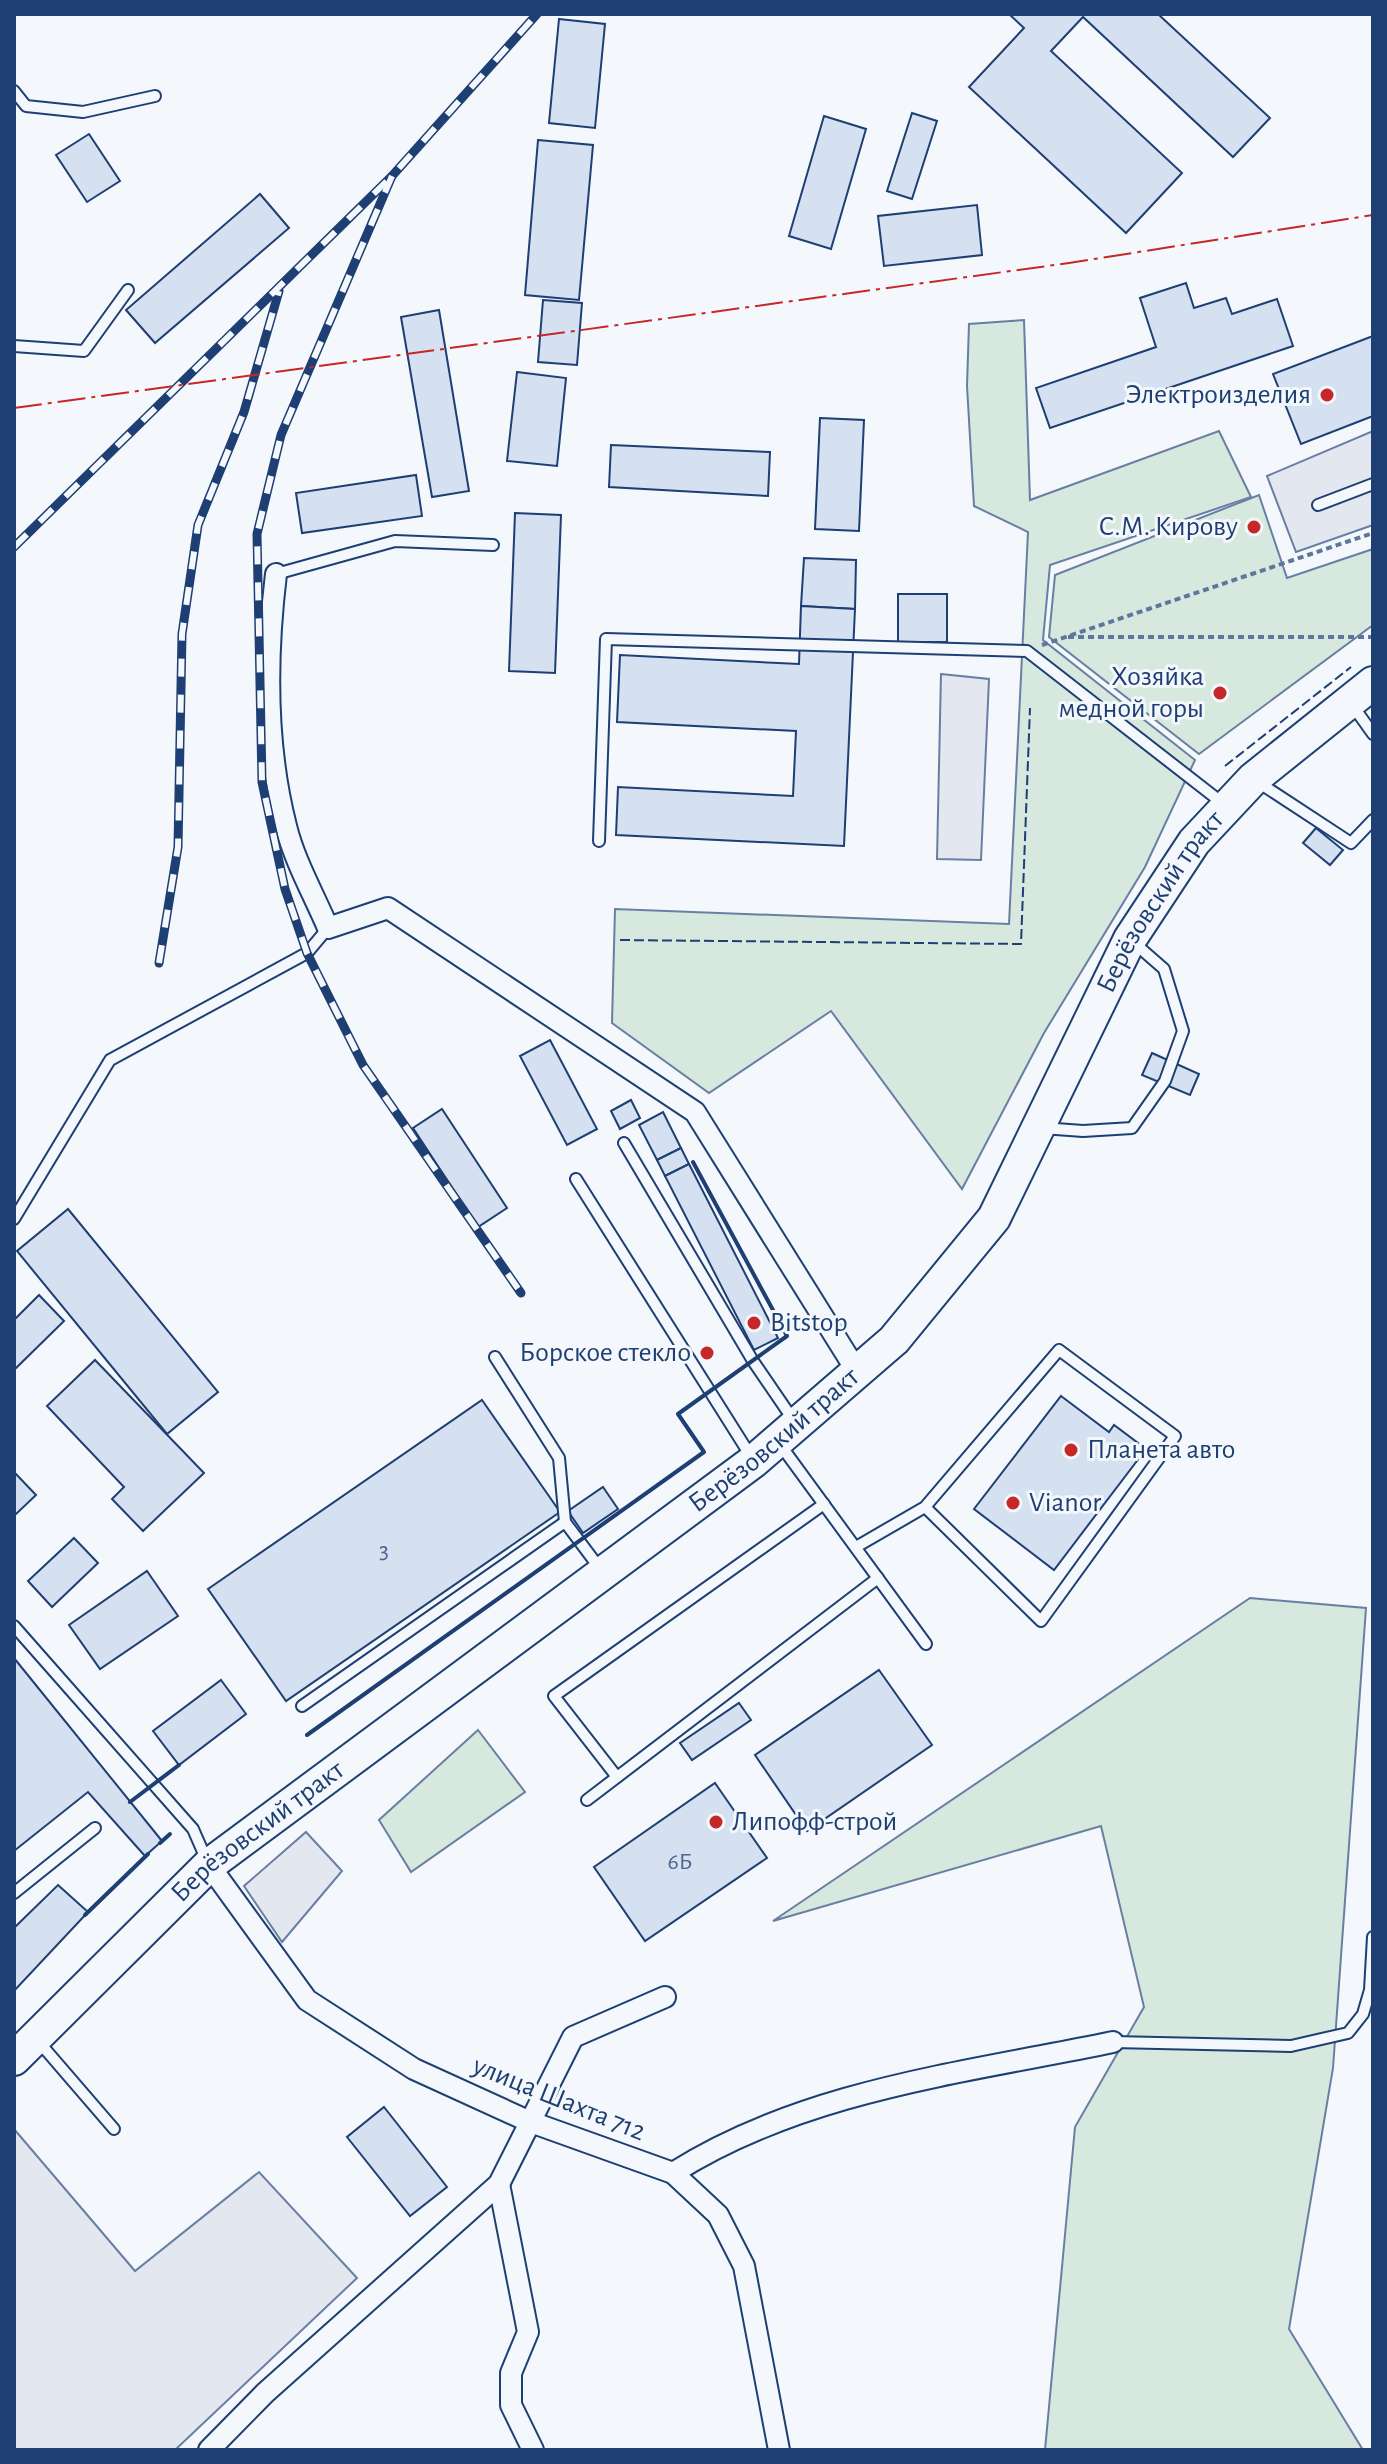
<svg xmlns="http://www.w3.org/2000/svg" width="1387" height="2464" viewBox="0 0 1387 2464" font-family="'Alegreya Sans',sans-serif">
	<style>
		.green { fill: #d7e8df; stroke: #687fa3; stroke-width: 2 }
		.parking { fill: #e3e8f0; stroke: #687fa3; stroke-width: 2 }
		.building { fill: #d5e0f0; stroke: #1d3f73; stroke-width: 2 }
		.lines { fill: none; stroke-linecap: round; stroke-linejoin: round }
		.service-casing { stroke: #1d3f73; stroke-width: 14 }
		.minor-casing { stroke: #1d3f73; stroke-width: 24 }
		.primary-casing { stroke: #1d3f73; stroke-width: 36 }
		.path { stroke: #5e769c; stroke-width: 4; stroke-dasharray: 6 4; stroke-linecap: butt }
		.service { stroke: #f4f7fb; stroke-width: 10 }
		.minor { stroke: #f4f7fb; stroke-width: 20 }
		.primary { stroke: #f4f7fb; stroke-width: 32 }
		.rail-casing { stroke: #1d3f73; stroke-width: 9 }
		.rail { stroke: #f4f7fb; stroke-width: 6; stroke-dasharray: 18; stroke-linecap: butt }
		.fence { stroke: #1d3f73; stroke-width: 2; stroke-dasharray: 10 4; stroke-linecap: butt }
		.wall { stroke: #1d3f73; stroke-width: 4 }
		.power { stroke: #c62828; stroke-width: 2; stroke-dasharray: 28 6 4 6; stroke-linecap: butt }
		.poi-dot { fill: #c62828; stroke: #f4f7fb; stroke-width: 3 }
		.labels { text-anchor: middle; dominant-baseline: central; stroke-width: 6; stroke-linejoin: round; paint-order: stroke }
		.number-label { font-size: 24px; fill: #4b6792 }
		.poi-label { font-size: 28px; fill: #1d3f73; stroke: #f4f7fb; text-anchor: end }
		.street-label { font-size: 28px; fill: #1d3f73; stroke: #f4f7fb }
	</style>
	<rect width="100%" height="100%" fill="#f4f7fb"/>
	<g class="green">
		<path d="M1024 320 1030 500 1219 431 1251 497 1050 565 1043 640 1195 760 1145 867 1044 1033 962 1189 831 1011 709 1093 612 1023 615 909 1009 924 1028 532 974 506 967 386 969 324Z"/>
		<path d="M1259 495 1287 578 1373 549V625L1199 754 1049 637 1055 575Z"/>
		<path d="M1250 1598 1366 1608 1333 2068 1289 2329 1363 2450H1045L1075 2127 1144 2007 1101 1826 773 1921Z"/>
		<path d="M478 1730 525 1792 411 1872 379 1820Z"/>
	</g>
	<g class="parking">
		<path d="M1373 431V525L1296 552 1267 476Z"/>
		<path d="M941 674 989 679 981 860 937 859Z"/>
		<path d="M306 1832 342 1871 282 1942 244 1886Z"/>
		<path d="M14 2129 135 2271 259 2172 357 2278 175 2450H14Z"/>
	</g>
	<g class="building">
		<path d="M1009 14H1158L1270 118 1233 157 1083 17 1051 51 1182 173 1126 233 969 87 1024 28Z"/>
		<path d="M559 19 605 24 595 128 549 123Z"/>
		<path d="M912 113 937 121 912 199 887 191Z"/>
		<path d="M824 116 866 129 831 249 789 236Z"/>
		<path d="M89 134 120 181 87 202 56 155Z"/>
		<path d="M538 140 593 145 579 300 525 295Z"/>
		<path d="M260 194 289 228 155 343 126 310Z"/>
		<path d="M977 205 982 255 884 266 878 216Z"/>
		<path d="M1186 283 1194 308 1226 298 1232 314 1277 299 1293 346 1050 428 1036 388 1156 347 1140 298Z"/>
		<path d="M543 300 582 303 577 365 538 362Z"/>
		<path d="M439 310 469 491 432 497 401 317Z"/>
		<path d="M1373 336V416L1301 444 1273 374Z"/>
		<path d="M517 372 566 378 557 466 507 461Z"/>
		<path d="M820 418 864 420 859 531 815 529Z"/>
		<path d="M611 445 770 452 768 496 609 487Z"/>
		<path d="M416 475 422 516 302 533 296 493Z"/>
		<path d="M515 513 561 515 555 673 509 671Z"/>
		<path d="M804 558 856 560 855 609 801 606Z"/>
		<rect x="898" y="594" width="49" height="48"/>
		<path d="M801 606 855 609 844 846 616 835 618 787 793 796 796 731 617 722 620 655 799 664Z"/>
		<path d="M1316 828 1343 850 1330 865 1303 843Z"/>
		<path d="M550 1040 597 1129 567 1145 520 1056Z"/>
		<path d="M1152 1053 1199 1074 1190 1095 1142 1075Z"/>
		<path d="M631 1100 640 1118 620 1129 611 1111Z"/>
		<path d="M442 1109 507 1208 478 1227 413 1128Z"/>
		<path d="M663 1112 681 1148 657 1160 639 1125Z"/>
		<path d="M681 1148 689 1164 665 1176 657 1160Z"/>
		<path d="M689 1164 778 1338 754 1350 665 1176Z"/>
		<path d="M68 1209 218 1392 167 1434 17 1251Z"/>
		<path d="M39 1295 64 1321 14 1370V1320Z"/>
		<path d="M95 1360 204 1473 143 1531 112 1499 124 1487 47 1406Z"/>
		<path d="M1061 1396 1109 1432 1114 1425 1146 1449 1054 1570 974 1509Z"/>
		<path d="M482 1400 560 1512 286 1701 208 1589Z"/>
		<path d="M14 1472 36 1495 14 1516Z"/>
		<path d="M603 1487 618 1509 583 1533 568 1511Z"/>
		<path d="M74 1538 98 1563 52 1607 28 1581Z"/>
		<path d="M147 1571 178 1616 100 1669 69 1625Z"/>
		<path d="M14 1658 162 1841 145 1856 88 1792 14 1851Z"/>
		<path d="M879 1670 932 1745 807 1831 755 1755Z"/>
		<path d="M221 1680 246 1714 179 1765 153 1731Z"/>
		<path d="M739 1703 751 1720 692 1760 680 1743Z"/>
		<path d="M715 1783 767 1858 645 1941 594 1867Z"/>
		<path d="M58 1885 88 1912 14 1991V1928Z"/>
		<path d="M384 2107 447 2187 410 2216 347 2137Z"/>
	</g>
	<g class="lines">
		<defs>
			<g id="service">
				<path d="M14 91 26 106 83 112 155 96"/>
				<path d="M14 346 84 351 128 290"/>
				<path d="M1318 505 1373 484"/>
				<path d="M276 574 395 541 493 545"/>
				<path d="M1353 706 1373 734"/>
				<path d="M1258 782 1351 843 1373 820"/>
				<path d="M599 841 606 639 1027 651 1225 805"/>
				<path d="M1042 1128 1083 1131 1132 1128 1165 1081 1183 1031 1164 969 1132 941"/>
				<path d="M624 1143 753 1361 794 1421"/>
				<path d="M576 1179 752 1458"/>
				<path d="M14 1219 110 1060 307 953 328 928"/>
				<path d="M495 1357 559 1458 565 1522"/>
				<path d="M779 1443 926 1644"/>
				<path d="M856 1547 925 1507 1059 1350 1175 1436 1041 1621 925 1507"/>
				<path d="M14 1626 193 1829 207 1861"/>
				<path d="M302 1706 565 1522 601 1570"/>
				<path d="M617 1777 554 1696 824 1504"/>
				<path d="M587 1800 878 1578"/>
				<path d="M14 1893 95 1828"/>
				<path d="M39 2042 114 2129"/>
				<path d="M1113 2042 1291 2046 1348 2033 1363 2014 1370 1990 1373 1937"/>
			</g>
			<g id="minor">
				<path d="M276 574C266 657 265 744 286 826 294 860 314 895 328 928L388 908 695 1112 858 1373"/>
				<path d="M209 1865 307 2000 414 2069 528 2121 673 2173 718 2215 744 2266 779 2450"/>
				<path d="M673 2173C804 2090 964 2073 1113 2042"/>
				<path d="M499 2184 528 2332 511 2373V2405L533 2450"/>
				<path d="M209 2450 265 2393 499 2184 573 2037 665 1997"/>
			</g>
			<g id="primary">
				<path id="s1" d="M14 2059 209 1865 754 1461 894 1340 994 1218 1130 939 1194 842 1253 779 1373 683"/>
			</g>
		</defs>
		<use href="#service" class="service-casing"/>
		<use href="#minor" class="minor-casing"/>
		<use href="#primary" class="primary-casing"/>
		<g class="path">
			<path d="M1068 637H1373"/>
			<path d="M1042 645 1373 533"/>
		</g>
		<use href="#service" class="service"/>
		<use href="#minor" class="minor"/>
		<use href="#primary" class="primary"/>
		<defs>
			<g id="rail">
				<path d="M392 176 281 435 257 534 262 782 285 889 307 953 363 1065 521 1293"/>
				<path d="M14 547 392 176 537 14"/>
				<path d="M159 963 178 847 182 634 198 525 244 412 279 291"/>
			</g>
		</defs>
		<use href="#rail" class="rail-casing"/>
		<use href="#rail" class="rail"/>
		<g class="fence">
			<path d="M1225 766 1351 667"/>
			<path d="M620 940 1021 944 1030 708"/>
		</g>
		<g class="wall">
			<path d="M307 1735 704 1452 678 1414 787 1336 693 1162"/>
			<path d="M130 1802 179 1765"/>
			<path d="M160 1843 170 1834"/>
			<path d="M85 1915 148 1854"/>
		</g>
		<path class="power" d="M14 408 1069 263 1373 215"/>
	</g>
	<g class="poi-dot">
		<circle cx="1327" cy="395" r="8"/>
		<circle cx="1254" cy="527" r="8"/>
		<circle cx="1220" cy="693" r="8"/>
		<circle cx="754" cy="1323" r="8"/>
		<circle cx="707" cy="1353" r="8"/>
		<circle cx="1071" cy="1450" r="8"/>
		<circle cx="1013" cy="1503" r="8"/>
		<circle cx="716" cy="1822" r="8"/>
	</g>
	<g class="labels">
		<g class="number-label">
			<text x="384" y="1551">3</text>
			<text x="680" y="1862">6Б</text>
		</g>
		<g class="poi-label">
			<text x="1311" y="395">Электроизделия</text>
			<text x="1238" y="527">С.М. Кирову</text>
			<text x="1204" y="677">Хозяйка<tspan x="1204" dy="32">медной горы</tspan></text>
			<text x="770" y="1323" text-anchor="start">Bitstop</text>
			<text x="691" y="1353">Борское стекло</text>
			<text x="1087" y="1450" text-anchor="start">Планета авто</text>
			<text x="1029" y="1503" text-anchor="start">Vianor</text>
			<text x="732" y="1822" text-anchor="start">Липофф-строй</text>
		</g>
		<g class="street-label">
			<text stroke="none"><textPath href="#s1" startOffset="1654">Берёзовский тракт</textPath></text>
			<text stroke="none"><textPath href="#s1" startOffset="982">Берёзовский тракт</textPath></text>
			<text stroke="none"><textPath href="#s1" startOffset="334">Берёзовский тракт</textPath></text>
			<text transform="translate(559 2099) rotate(22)">улица Шахта 712</text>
		</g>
	</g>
	<rect width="1387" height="2464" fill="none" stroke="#1d3f73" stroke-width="32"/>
</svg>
